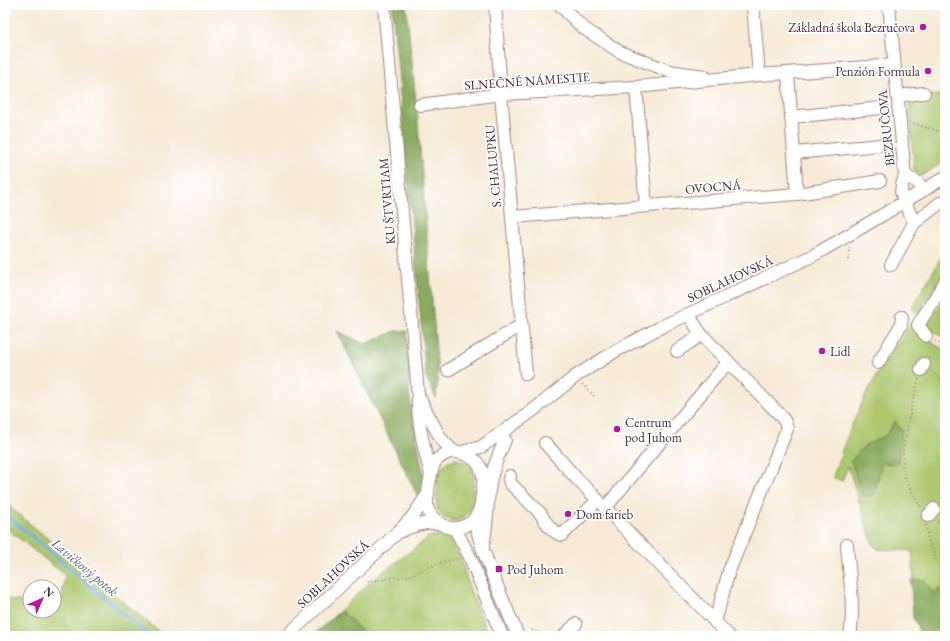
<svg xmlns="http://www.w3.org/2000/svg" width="950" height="641" viewBox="0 0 950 641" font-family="'EB Garamond',serif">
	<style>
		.green { fill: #acc76e; stroke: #7b734c }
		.forest { fill: #89ac61; stroke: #6a6646 }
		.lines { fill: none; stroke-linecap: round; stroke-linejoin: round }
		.stream { stroke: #77b1e8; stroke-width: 3 }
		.minor-casing { stroke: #a08480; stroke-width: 14 }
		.path { stroke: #a08480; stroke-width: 2; stroke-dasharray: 1 3; stroke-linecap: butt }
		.minor { stroke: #fff; stroke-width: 12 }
		.poi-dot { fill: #b5179e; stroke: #fff; stroke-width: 1.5 }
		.labels { text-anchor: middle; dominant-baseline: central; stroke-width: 3.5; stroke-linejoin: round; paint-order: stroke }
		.poi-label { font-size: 13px; fill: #4a1f2b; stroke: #fff; text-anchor: start }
		.street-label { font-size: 13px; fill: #4a1f2b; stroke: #fff }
		.water-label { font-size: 14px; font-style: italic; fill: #5c5977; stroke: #fff }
	</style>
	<rect width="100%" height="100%" fill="#fff"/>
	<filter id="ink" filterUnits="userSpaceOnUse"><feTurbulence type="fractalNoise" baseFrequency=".025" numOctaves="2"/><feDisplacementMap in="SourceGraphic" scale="8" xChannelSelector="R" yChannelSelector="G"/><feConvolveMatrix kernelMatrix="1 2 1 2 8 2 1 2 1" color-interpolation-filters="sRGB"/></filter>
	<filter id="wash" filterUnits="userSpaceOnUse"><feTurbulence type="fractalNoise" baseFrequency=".012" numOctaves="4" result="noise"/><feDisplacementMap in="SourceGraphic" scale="16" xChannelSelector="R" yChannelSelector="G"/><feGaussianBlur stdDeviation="0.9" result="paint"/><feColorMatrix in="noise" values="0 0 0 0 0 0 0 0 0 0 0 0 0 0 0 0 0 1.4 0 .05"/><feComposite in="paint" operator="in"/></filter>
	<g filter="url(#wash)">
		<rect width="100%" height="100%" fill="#f6ead6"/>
		<g class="green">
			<path d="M945 94V161L921 176 916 173 914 169 909 99Z"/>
			<path d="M945 251V271L918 314 912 307Z"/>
			<path d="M945 296V338L926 327Z"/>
			<path d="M911 324 924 338 945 350V636H918L912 551 878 549 873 545 848 466 842 481 833 477C842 448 854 418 868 391 880 368 896 346 911 324Z"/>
			<path d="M456 459C463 461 468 463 472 468 475 474 474 481 473 487 473 498 473 513 461 519 457 521 453 521 449 520 444 519 440 515 438 511 435 504 438 482 439 474 441 465 448 462 456 459Z"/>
			<path d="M5 503 164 636H20V633L5 632V599L30 603V611H54V607L61 608 65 575 5 527Z"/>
			<path d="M439 535 445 537 452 542 461 558 469 587 489 636H366L348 617 340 611 370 582 424 541 429 537Z"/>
		</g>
		<g class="forest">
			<path d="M392 5H406L417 111 438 375 436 398 426 377Z"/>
			<path d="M337 331 365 344 395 331H407L410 400 425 484 424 489 419 499Z"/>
			<path d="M895 421 902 431 898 464 882 463 874 495 862 496 851 461 865 445 885 436Z"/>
			<path d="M911 580H924L933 593 939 590 945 589V636H924L913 618Z"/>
			<path d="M340 611 348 617 366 636H312Z"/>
		</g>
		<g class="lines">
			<path class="stream" d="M5 514 150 636"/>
		</g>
	</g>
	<g filter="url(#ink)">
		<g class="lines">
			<defs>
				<g id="minor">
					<path d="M384 5 418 394C417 422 424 448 431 475"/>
					<path d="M495 5 501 94 526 374"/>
					<path d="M560 5 582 27 620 52 669 71 704 76"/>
					<path d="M753 5 759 75"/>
					<path d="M889 5 905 176 902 185 901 192 914 223 891 265"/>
					<path d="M788 74 797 194"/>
					<path d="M636 87 646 206"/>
					<path d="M897 96 924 93"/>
					<path d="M420 105 501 94 636 87 759 75 894 65"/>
					<path d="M791 117 882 108"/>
					<path d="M794 153 880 145"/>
					<path d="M905 176 916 181 924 190"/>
					<path d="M512 217 797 194 880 181"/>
					<path d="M914 223 940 203"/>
					<path d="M688 314 701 334 781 416 785 422 787 429 729 571 715 622"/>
					<path d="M926 336 918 325 945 282"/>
					<path d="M677 351 695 339 701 334"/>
					<path d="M728 362 605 508 729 636"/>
					<path d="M878 363 901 325 902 317"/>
					<path d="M448 370 521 325"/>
					<path d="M921 370 924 364"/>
					<path d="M419 397 424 407 441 439 454 452"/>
					<path d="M450 452C465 451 482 460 483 477 484 481 483 487 482 492 482 501 481 510 475 518 472 523 463 527 457 528 447 530 431 519 428 510 425 502 431 469 435 462 439 457 444 454 450 452Z"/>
					<path d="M462 452 481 447 531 412 576 376 614 352 661 327 812 256C857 231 901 204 945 177"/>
					<path d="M510 476 509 479 510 483 541 514C544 521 554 534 562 535L598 500 577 479 545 443"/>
					<path d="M928 516 934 509"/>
					<path d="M474 520 483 550 492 574 518 636"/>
					<path d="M455 529 469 555 502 636"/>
					<path d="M401 531C415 525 424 522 439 523"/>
					<path d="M847 545C849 574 855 607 850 636"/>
					<path d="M483 547C487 526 487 505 490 484 492 469 499 454 505 440"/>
					<path d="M287 636 398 532 413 516 428 494"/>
					<path d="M564 636 576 624"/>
				</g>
			</defs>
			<use href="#minor" class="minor-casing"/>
			<g class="path">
				<path d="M910 122 922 126 945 133"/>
				<path d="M849 247V262"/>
				<path d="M945 316 940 326 945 329"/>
				<path d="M935 341 945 347"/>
				<path d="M931 371 945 384"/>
				<path d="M919 379C913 398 909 417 906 436 904 446 902 456 903 467 905 482 913 496 922 508"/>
				<path d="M582 384 594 396"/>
				<path d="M937 522 945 525"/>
				<path d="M926 525 929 542 945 583"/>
				<path d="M367 582 411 575 436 564 460 558"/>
				<path d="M528 629 551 636"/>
			</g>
			<use href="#minor" class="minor"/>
		</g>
	</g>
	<g class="poi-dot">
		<circle cx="923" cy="27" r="4"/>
		<circle cx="928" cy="71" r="4"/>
		<circle cx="822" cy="351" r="4"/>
		<circle cx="617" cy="429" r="4"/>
		<circle cx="568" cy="514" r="4"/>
		<rect x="495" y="565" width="8" height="8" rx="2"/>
	</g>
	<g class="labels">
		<g class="poi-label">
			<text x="915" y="27" text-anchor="end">Základná škola Bezručova</text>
			<text x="920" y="71" text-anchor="end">Penzión Formula</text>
			<text x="830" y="351">Lidl</text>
			<text x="625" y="422">Centrum<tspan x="625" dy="15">pod Juhom</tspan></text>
			<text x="576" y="514">Dom farieb</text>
			<text x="507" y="569">Pod Juhom</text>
		</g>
		<g class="street-label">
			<text transform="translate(527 81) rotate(-4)">SLNEČNÉ NÁMESTIE</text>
			<text transform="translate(886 128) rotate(-96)">BEZRUČOVA</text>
			<text transform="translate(493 166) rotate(-95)">S. CHALUPKU</text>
			<text transform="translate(713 187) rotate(-5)">OVOCNÁ</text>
			<text transform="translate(387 201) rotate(-95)">KU ŠTVRTIAM</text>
			<text transform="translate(730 279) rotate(-25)">SOBLAHOVSKÁ</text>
			<text transform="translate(333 574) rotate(-43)">SOBLAHOVSKÁ</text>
		</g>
		<g class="water-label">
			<text transform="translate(85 567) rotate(40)">Lavičkový potok</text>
		</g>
	</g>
	<rect width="950" height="641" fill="none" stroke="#fff" stroke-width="20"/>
	<g transform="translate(42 599) rotate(45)"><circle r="19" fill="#ffffff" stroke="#b7a5aa"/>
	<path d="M0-3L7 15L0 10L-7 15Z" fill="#b5179e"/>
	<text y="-6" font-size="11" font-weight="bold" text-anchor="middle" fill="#4a1f2b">N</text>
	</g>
</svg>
